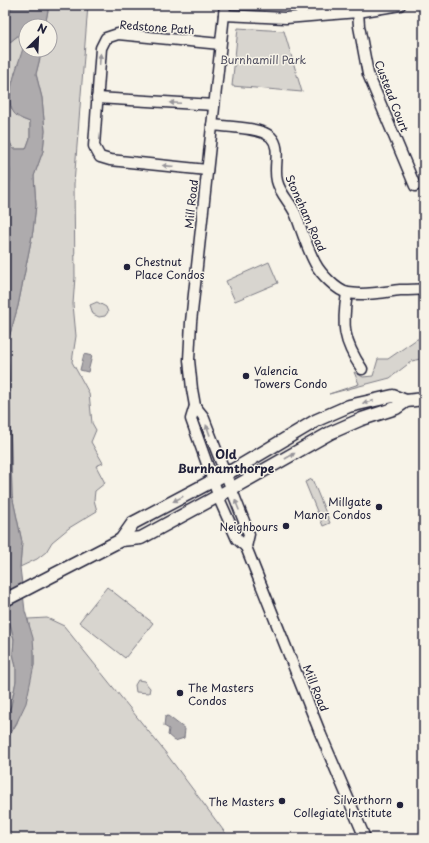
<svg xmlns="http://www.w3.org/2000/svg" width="429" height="843" viewBox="0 0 429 843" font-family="'Playpen Sans',sans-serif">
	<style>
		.green { fill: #d8d5cf; stroke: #7d7c85 }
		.water { fill: #aeabad; stroke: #76747f }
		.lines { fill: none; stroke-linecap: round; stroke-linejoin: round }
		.minor-casing { stroke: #22223b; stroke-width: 13 }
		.major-casing { stroke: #22223b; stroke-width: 15 }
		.minor { stroke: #f7f3e8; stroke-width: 10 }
		.major { stroke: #f7f3e8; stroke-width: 12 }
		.oneway { fill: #97959a }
		.poi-dot { fill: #22223b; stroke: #f7f3e8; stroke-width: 1.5 }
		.labels { text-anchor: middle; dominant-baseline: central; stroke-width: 3; stroke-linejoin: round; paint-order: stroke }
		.street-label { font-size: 11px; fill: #22223b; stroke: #f7f3e8 }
		.park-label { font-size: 11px; fill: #504f60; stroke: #f7f3e8 }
		.poi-label { font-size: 11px; fill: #22223b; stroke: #f7f3e8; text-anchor: end }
		.neighbourhood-label { font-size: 12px; font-weight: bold; fill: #22223b; stroke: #f7f3e8 }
	</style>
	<rect width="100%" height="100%" fill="#f7f3e8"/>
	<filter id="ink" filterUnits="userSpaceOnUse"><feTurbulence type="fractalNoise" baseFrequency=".025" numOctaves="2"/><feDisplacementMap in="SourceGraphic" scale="8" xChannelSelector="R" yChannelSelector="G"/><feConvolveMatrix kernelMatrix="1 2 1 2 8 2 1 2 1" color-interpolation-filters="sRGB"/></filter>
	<g filter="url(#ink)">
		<g class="green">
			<path d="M49 5H88L74 184 75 277 73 304 76 336 72 362 89 393 92 423 96 430 91 442 103 463 96 466 105 483 95 491 94 500 97 511 69 528 52 542 46 552 37 559 20 567 22 542 12 495 8 341 18 306 33 231 36 205 34 176 43 151 45 131 42 98 36 74 40 58 41 50H50V26H45Z"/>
			<path d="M238 28 284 31 302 92 232 86Z"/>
			<path d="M25 30 26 33 25 45 15 73 10 97 22 119 30 122V138L26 149H13L5 131V46Z"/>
			<path d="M269 262 278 283 235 301 226 281Z"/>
			<path d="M97 302 106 307 108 312 105 316 99 317 93 314 90 305Z"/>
			<path d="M417 339H424V358L412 361 390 378 329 394 359 384 354 372 363 377 373 376 378 359H388Z"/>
			<path d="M312 479 330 523 323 526 305 482Z"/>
			<path d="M107 587 153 623 125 658 79 622Z"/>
			<path d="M9 618 14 640 13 653 16 667V681L11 706 5 718V620Z"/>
			<path d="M47 618 64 626 165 752 229 838H5V743L17 723 34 665V652L28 619Z"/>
			<path d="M138 680 144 681 150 688 149 693 136 692 135 685Z"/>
		</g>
		<g class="water">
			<path d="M16 5H49L45 26H26V32L25 30 5 46V14Z"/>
			<path d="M26 36V50H41L40 58 36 74 42 98 45 131 43 151 34 176 36 205 33 231 18 306 8 341 12 495 22 542 20 567 25 611 33 638 34 652V665L26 703 17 722 5 743V718L11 706 16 681V667L13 653 14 639 5 604V239C7 231 5 220 5 211 6 197 16 169 5 158V131L13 149H26L30 138V122C25 120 18 118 14 113 1 97 24 54 26 36Z"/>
			<path d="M84 354 92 356 88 372 80 370Z"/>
			<path d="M168 716 185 729 184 738 175 741 168 735 169 729 164 726 165 717Z"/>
		</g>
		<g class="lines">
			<defs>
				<g id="minor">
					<path d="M225 5 191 322 189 360 192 389 195 406 191 419 221 503 237 539 246 547 321 735 365 838"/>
					<path d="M358 12 359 26 368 74 415 186"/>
					<path d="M224 15 286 18 358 12 400 5"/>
					<path d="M97 98 214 105"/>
					<path d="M212 125C227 127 260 127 271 137 282 148 273 166 277 181 280 194 291 203 296 215 302 231 307 248 315 263 320 273 337 291 348 293 365 296 383 292 400 290 408 290 416 290 424 289"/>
					<path d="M207 170 110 160 100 157 94 146 101 48 106 38 118 34 220 44"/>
					<path d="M347 293C342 326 343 341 362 369"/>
					<path d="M195 406 203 416 249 534 246 547"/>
				</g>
				<g id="major">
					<path d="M121 540 133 523 235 469 317 420 349 406 393 396 406 401"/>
					<path d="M5 600 121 540 141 538 231 489 330 433 362 419 396 408 406 401 424 399"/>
				</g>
			</defs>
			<use href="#minor" class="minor-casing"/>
			<use href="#major" class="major-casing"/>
			<use href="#minor" class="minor"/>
			<use href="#major" class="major"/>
		</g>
		<defs><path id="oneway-solid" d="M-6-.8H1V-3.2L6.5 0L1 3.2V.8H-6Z"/></defs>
		<g class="oneway">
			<use href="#oneway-solid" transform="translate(100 59) rotate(-85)"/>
			<use href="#oneway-solid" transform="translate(175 103) rotate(-177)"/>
			<use href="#oneway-solid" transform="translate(168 166) rotate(-174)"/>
			<use href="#oneway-solid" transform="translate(368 402) rotate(167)"/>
			<use href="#oneway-solid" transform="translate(208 430) rotate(-110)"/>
			<use href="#oneway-solid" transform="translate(290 456) rotate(-30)"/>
			<use href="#oneway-solid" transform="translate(178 499) rotate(152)"/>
			<use href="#oneway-solid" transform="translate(237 505) rotate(-112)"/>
		</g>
	</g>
	<g class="poi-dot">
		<circle cx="127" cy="267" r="4"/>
		<circle cx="246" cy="376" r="4"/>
		<circle cx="379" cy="507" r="4"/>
		<circle cx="286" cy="526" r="4"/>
		<circle cx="180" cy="693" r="4"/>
		<circle cx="282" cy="801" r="4"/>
		<circle cx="400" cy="805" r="4"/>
	</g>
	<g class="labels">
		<g class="street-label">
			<text transform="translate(157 27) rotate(4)">Redstone Path</text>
			<text transform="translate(392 96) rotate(69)">Custead Court</text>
			<text transform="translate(191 204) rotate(-84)">Mill Road</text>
			<text transform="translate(306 213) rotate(66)">Stoneham Road</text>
			<text transform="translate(316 688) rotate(68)">Mill Road</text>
		</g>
		<g class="park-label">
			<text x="263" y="59">Burnhamill Park</text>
		</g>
		<g class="poi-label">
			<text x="135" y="261" text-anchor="start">Chestnut<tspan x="135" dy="13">Place Condos</tspan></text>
			<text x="254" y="370" text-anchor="start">Valencia<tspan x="254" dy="13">Towers Condo</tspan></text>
			<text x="371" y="501">Millgate<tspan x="371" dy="13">Manor Condos</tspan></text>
			<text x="278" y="526">Neighbours</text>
			<text x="188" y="687" text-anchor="start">The Masters<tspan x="188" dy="13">Condos</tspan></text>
			<text x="392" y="799">Silverthorn<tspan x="392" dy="13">Collegiate Institute</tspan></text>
			<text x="274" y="801">The Masters</text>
		</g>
		<g class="neighbourhood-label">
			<text x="226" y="454">Old<tspan x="226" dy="14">Burnhamthorpe</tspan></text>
		</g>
	</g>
	<rect width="429" height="843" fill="none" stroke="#f7f3e8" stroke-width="20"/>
	<rect x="10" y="10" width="409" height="823" fill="none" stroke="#22223b" stroke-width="1.5" filter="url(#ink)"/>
	<g transform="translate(38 38) rotate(24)"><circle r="19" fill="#f7f3e8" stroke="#a29fa3"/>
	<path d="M0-3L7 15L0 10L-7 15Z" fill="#22223b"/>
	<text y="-6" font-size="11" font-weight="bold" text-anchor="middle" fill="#22223b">N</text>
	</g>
</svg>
